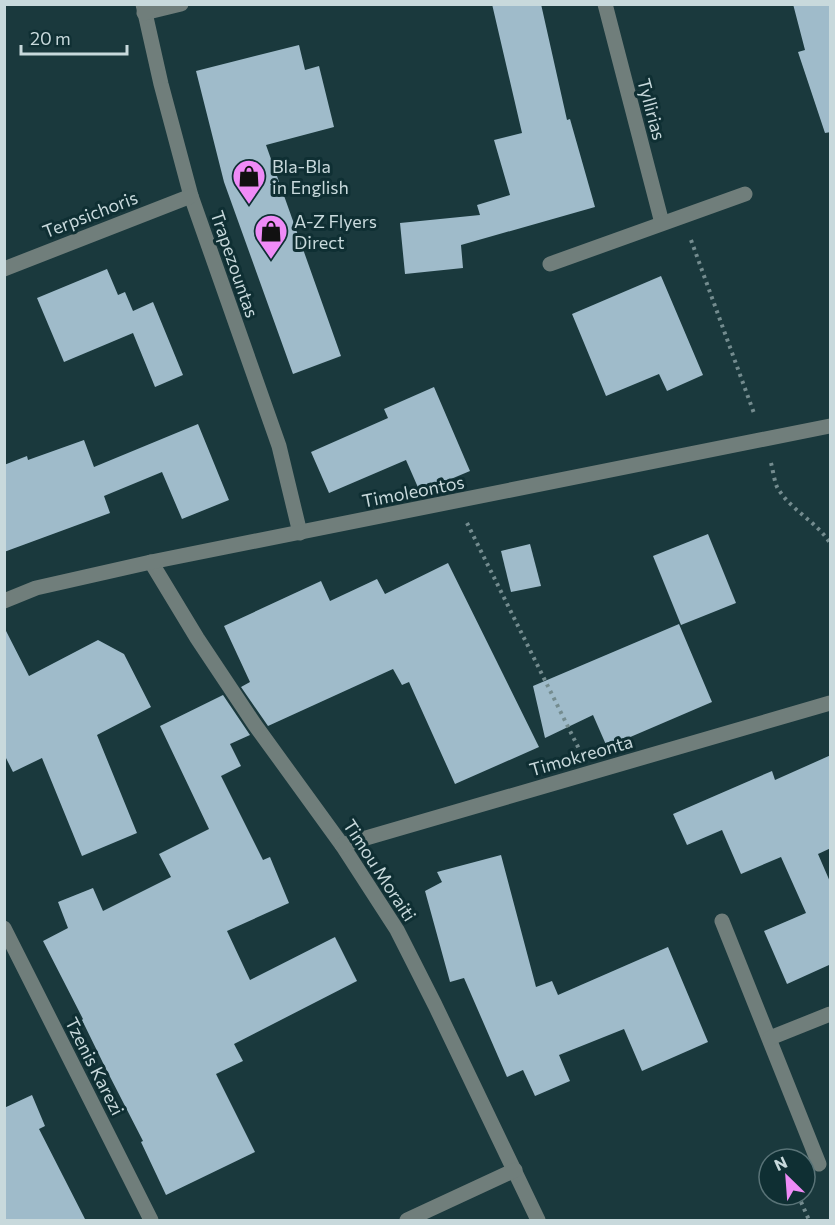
<svg xmlns="http://www.w3.org/2000/svg" width="835" height="1225" viewBox="0 0 835 1225" font-family="Commissioner,sans-serif">
	<style>
		.building { fill: #9fbbca }
		.lines { fill: none; stroke-linecap: round; stroke-linejoin: round }
		.path { stroke: #748c8f; stroke-width: 4; stroke-dasharray: 3 4.5; stroke-linecap: butt }
		.minor { stroke: #707e7b; stroke-width: 15 }
		.labels { text-anchor: middle; dominant-baseline: central; stroke-width: 6; stroke-linejoin: round; paint-order: stroke }
		.street-label { font-size: 18px; fill: #c8d9dc; stroke: #0f2f33 }
		.poi-label { font-size: 18px; fill: #c8d9dc; stroke: #0f2f33; text-anchor: start }
	</style>
	<rect width="100%" height="100%" fill="#1a393d"/>
	<g class="building">
		<path d="M492 4H541L567 120 570 119 595 207 461 245 463 268 405 274 400 223 480 215 477 205 510 195 494 140 522 133Z"/>
		<path d="M793 4H831V132L825 133 798 52 805 50Z"/>
		<path d="M299 45 305 70 319 66 334 127 266 145 341 356 293 374 224 182 196 71Z"/>
		<path d="M107 269 118 295 125 292 133 311 153 302 183 375 155 387 133 333 64 362 37 298Z"/>
		<path d="M661 276 703 375 667 391 659 374 606 396 572 314Z"/>
		<path d="M434 387 470 471 420 492 406 460 329 493 311 452 388 418 384 409Z"/>
		<path d="M198 424 229 500 182 519 162 472 104 496 110 513 4 552V465L27 456 28 460 84 440 94 467Z"/>
		<path d="M708 534 736 603 681 625 653 556Z"/>
		<path d="M530 544 541 586 511 592 501 551Z"/>
		<path d="M448 563 539 747 455 784 409 682 402 685 393 669 268 726 241 687 250 682 224 626 321 581 330 601 377 579 385 594Z"/>
		<path d="M679 624 712 702 607 747 593 715 545 738 533 686Z"/>
		<path d="M4 627 29 676 98 640 124 654 151 707 97 735 137 833 82 856 42 758 13 772 4 754Z"/>
		<path d="M223 695 250 735 230 744 241 766 221 776 263 860 270 857 289 903 227 931 250 980 335 937 357 981 234 1044 243 1061 216 1074 255 1152 166 1195 141 1142 143 1141 105 1067 82 1020 83 1019 43 941 68 928 58 902 93 888 103 911 171 877 159 854 209 829 160 726Z"/>
		<path d="M831 755V848L818 854 831 884V970L829 965 787 984 764 931 806 913 781 857 741 874 722 830 687 845 673 814 772 771 775 780Z"/>
		<path d="M501 855 536 987 552 981 558 995 668 947 708 1042 642 1071 624 1029 559 1055 570 1081 535 1096 523 1070 507 1077 464 978 450 982 425 891 442 882 437 872Z"/>
		<path d="M32 1095 45 1126 39 1129 86 1221H4V1108Z"/>
	</g>
	<g class="lines">
		<g class="path">
			<path d="M691 240 755 416"/>
			<path d="M771 463C773 470 774 480 777 487 790 510 816 521 830 543"/>
			<path d="M467 523 580 751"/>
			<path d="M798 1195 809 1220"/>
		</g>
		<g class="minor">
			<path d="M143 4 161 84 191 196 279 446 300 533"/>
			<path d="M605 4 662 223"/>
			<path d="M144 13 181 4"/>
			<path d="M550 264 745 194"/>
			<path d="M4 269 191 196"/>
			<path d="M151 562 197 638 255 725 342 845 397 930 435 1005 538 1220"/>
			<path d="M4 601 36 588 151 562 830 426"/>
			<path d="M342 845 830 703"/>
			<path d="M722 921 819 1164"/>
			<path d="M4 928 151 1220"/>
			<path d="M770 1038 830 1014"/>
			<path d="M407 1220 515 1170"/>
		</g>
	</g>
	<defs>
		<symbol id="shop-pin" viewBox="-11 -11 22 30"><path d="M0 17L-7.5 6A9.5 9.5 0 1 1 7.5 6Z" fill="#ef8bf7" stroke="#0f2f33"/><path d="M-5-2.5h2.3a2.7 3.5 0 0 1 5.4 0H5L5.5 6h-11ZM-1.5-2.5h3a1.5 2.3 0 0 0-3 0Z" fill="#111"/></symbol>
	</defs>
	<g fill-rule="evenodd">
		<use href="#shop-pin" x="230" y="157" width="38" height="52"/>
		<use href="#shop-pin" x="252" y="212" width="38" height="52"/>
	</g>
	<g class="labels">
		<g class="street-label">
			<text transform="translate(652 109) rotate(75)">Tyllirias</text>
			<text transform="translate(90 214) rotate(-21)">Terpsichoris</text>
			<text transform="translate(235 264) rotate(71)">Trapezountas</text>
			<text transform="translate(413 491) rotate(-11)">Timoleontos</text>
			<text transform="translate(581 755) rotate(-16)">Timokreonta</text>
			<text transform="translate(380 870) rotate(57)">Timou Moraiti</text>
			<text transform="translate(95 1066) rotate(63)">Tzenis Karezi</text>
		</g>
		<g class="poi-label">
			<text x="272" y="166">Bla-Bla<tspan x="272" dy="21">in English</tspan></text>
			<text x="294" y="221">A-Z Flyers<tspan x="294" dy="21">Direct</tspan></text>
		</g>
	</g>
	<rect width="835" height="1225" fill="none" stroke="#c8d9dc" stroke-width="12"/>
	<g transform="translate(787 1177) rotate(335)"><circle r="28" fill="#0f2f33" stroke="#597377" stroke-width="1.5"/>
	<path d="M0-4.5L10 22L0 15L-10 22Z" fill="#ef8bf7"/>
	<text y="-9" font-size="16" font-weight="bold" text-anchor="middle" fill="#c8d9dc">N</text>
	</g>
	<path d="M21 45v9h106v-9" fill="none" stroke="#c8d9dc" stroke-width="3"/>
	<text x="30" y="45" font-size="18" fill="#c8d9dc" stroke="#0f2f33" stroke-width="4.5" paint-order="stroke">20 m</text>
</svg>
